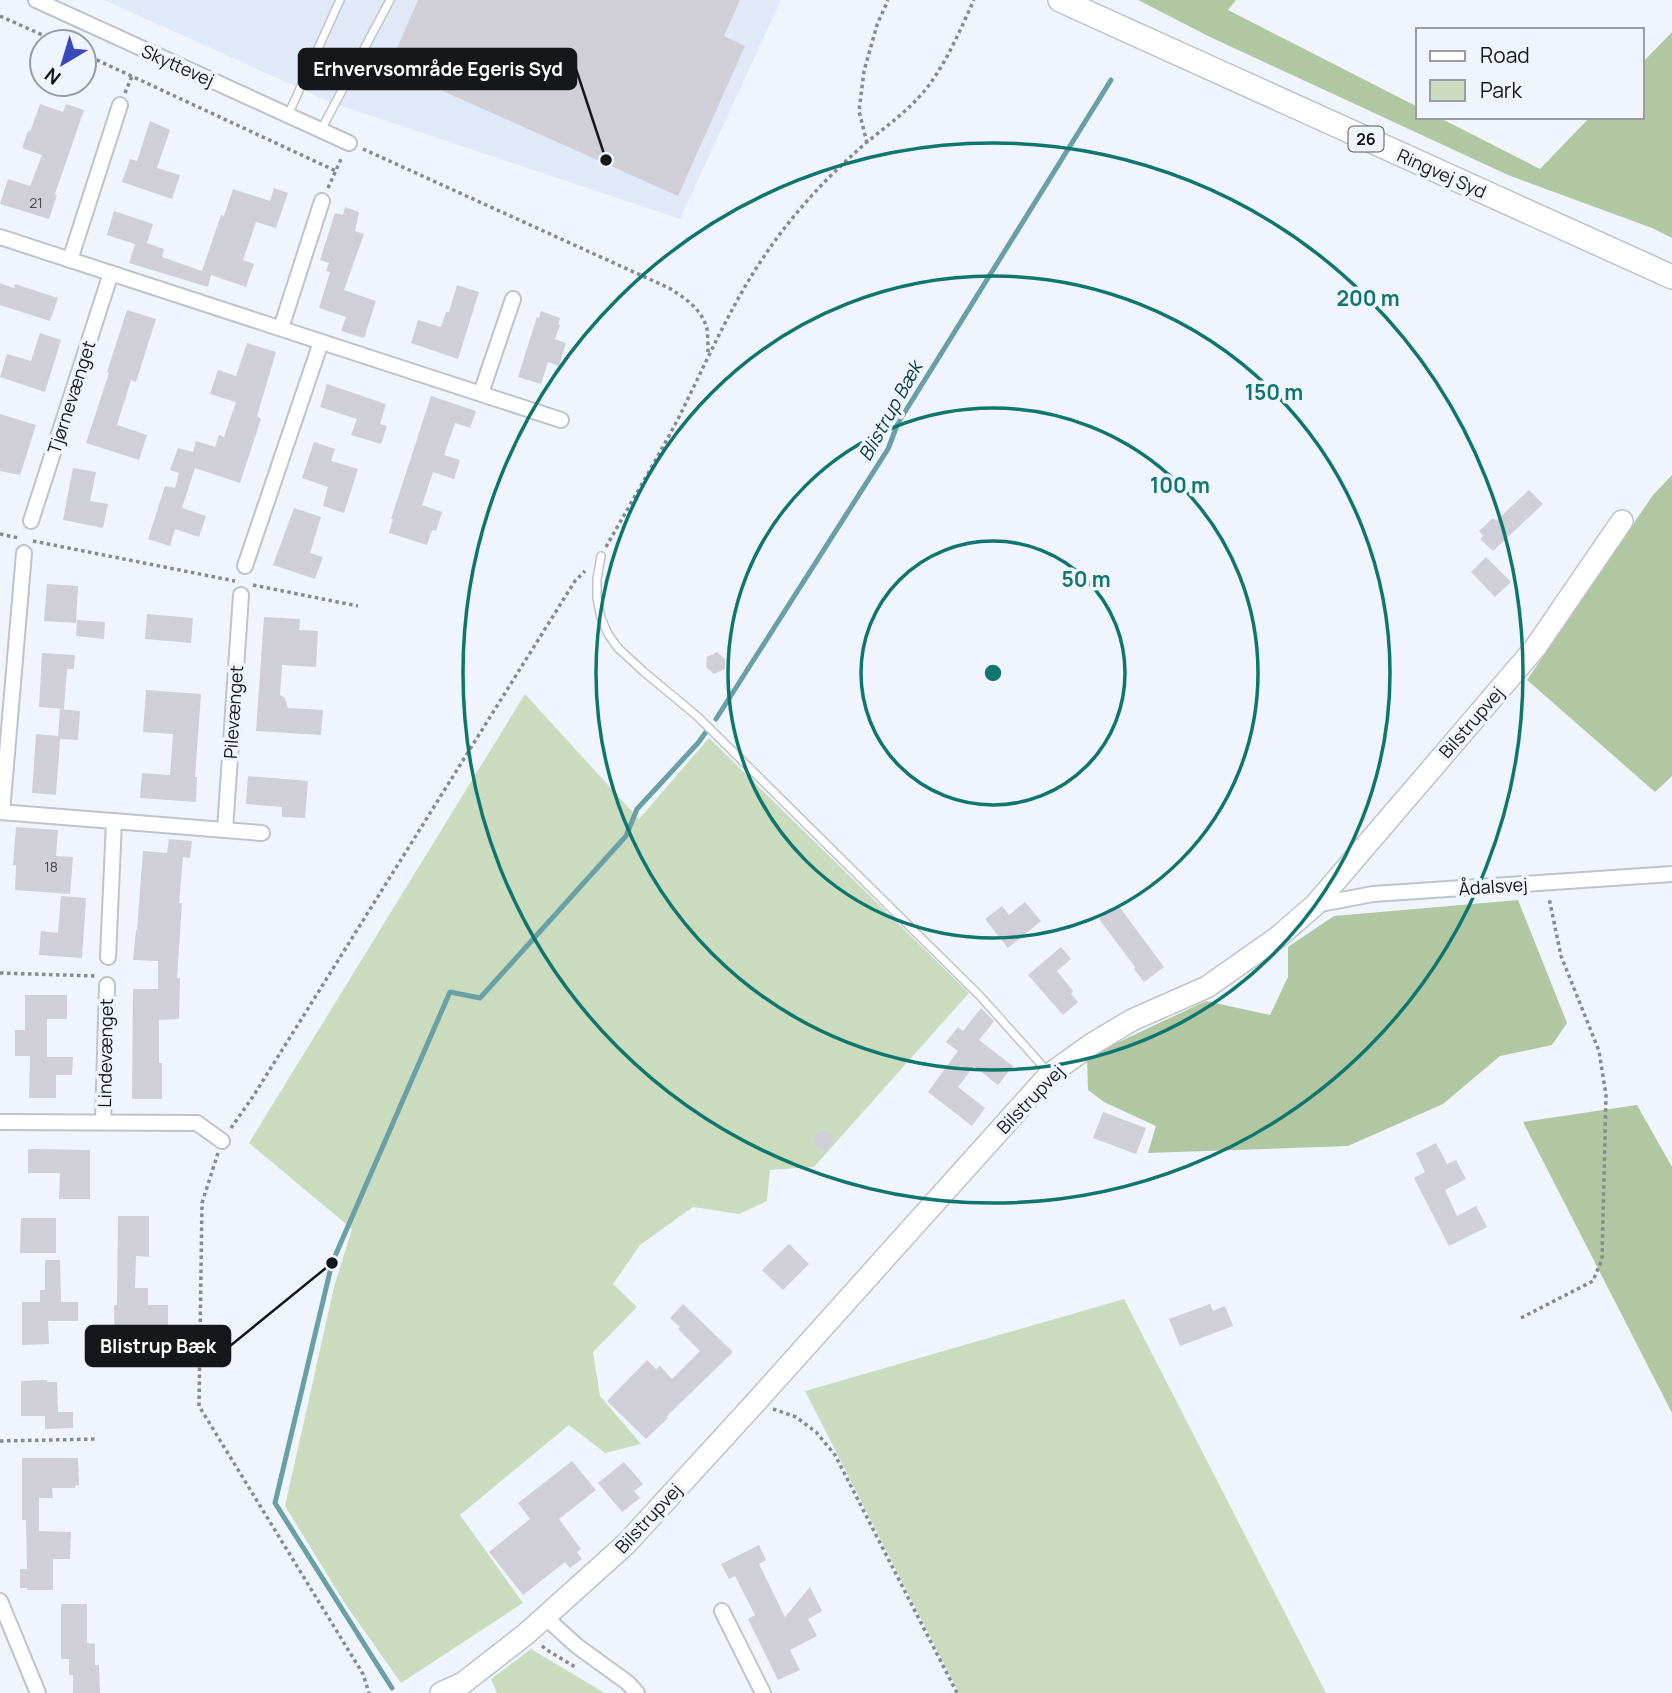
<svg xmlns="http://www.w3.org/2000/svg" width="1672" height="1693" viewBox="0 0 1672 1693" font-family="Manrope,sans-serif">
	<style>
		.built { fill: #e1e9f8 }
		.green { fill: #cbdcbe }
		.forest { fill: #b1c7a1 }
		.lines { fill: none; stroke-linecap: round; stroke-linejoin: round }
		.stream { stroke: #69a0a5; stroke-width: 5 }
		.building { fill: #d0ced7 }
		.lane-casing { stroke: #bec3cb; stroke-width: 10 }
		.street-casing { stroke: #bec3cb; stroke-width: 18 }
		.secondary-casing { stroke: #bec3cb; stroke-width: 24 }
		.primary-casing { stroke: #bec3cb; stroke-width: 26 }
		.path { stroke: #878a8f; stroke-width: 3.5; stroke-dasharray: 3.5 3.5; stroke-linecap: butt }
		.lane { stroke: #fff; stroke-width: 7 }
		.street { stroke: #fff; stroke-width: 14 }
		.secondary { stroke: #fff; stroke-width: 21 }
		.primary { stroke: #fff; stroke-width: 23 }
		.ring { fill: none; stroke: #0f766e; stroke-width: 3.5 }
		.labels { text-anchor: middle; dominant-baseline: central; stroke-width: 7; stroke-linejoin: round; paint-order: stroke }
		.number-label { font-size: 14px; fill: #444549 }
		.shield { fill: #f0f5fd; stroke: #575a5e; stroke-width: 2 }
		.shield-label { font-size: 16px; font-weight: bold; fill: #16171a }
		.street-label { font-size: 18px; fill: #16171a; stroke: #f0f5fd }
		.water-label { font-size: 19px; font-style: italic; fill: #02393e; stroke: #f0f5fd }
		.centre { fill: #0f766e; stroke: #f0f5fd; stroke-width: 3.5 }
		.ring-label { font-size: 21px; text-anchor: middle; font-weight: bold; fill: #0f766e; stroke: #f0f5fd; stroke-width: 7; stroke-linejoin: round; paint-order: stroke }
		.leader { fill: none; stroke: #16171a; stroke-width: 2.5 }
		.callout-dot { fill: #16171a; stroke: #f0f5fd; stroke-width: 2.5 }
		.callout { fill: #16171a; stroke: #16171a; stroke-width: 2.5 }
		.callout-label { font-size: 19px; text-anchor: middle; font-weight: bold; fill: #fff }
	</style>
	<rect width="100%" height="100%" fill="#f0f5fd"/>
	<path class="built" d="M104 0H781L680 219 330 102Z"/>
	<g class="green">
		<path d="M525 694 639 819 709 738 969 993 814 1167 770 1170 767 1201 739 1214 693 1207 640 1245 613 1284 637 1307 593 1352 600 1396 641 1444 605 1453 569 1425 460 1515 523 1603 401 1683 346 1605 285 1506 334 1287 352 1229 249 1143Z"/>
		<path d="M1124 1299 1326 1693H959L805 1391Z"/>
		<path d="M531 1649 603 1692 604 1693H497L491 1679Z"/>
	</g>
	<g class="forest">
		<path d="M1138 0H1236L1228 10 1418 107V117H1438L1540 169 1590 117H1642V63L1672 32V238L1652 228 1508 175 1210 37Z"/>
		<path d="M1672 475V776L1655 792 1527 680 1653 495Z"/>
		<path d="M1518 900 1567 1023 1552 1045 1500 1056 1443 1104 1348 1146 1148 1153 1156 1126 1104 1102 1088 1090 1087 1057 1206 1001 1270 1015 1288 977V947L1334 916Z"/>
		<path d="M1637 1105 1672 1167V1413L1523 1122Z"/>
	</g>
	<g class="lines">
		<g class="stream">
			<path d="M716 719 888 449 898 423 1111 80"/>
			<path d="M392 1688 275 1503 332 1263 450 992 480 998 626 836 637 809 698 743 706 732"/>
		</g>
	</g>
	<g class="building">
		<path d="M418 0H740L724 36 745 46 678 196 389 67Z"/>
		<path d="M40 104 63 112 66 104 84 110 55 194 57 195 49 219 0 204 8 179 30 186 42 155 22 148 28 131 30 132Z"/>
		<path d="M150 121 170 130 157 168 180 175 172 199 122 182 130 159 137 161Z"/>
		<path d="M274 188 288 193 276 228 256 222 243 260 254 264 246 287 211 275 208 287 129 263 135 244 107 235 114 211 153 224 147 243 164 249 162 257 202 271 221 215 224 216 233 189 270 201Z"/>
		<path d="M345 207 359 212 355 231 364 234 344 290 376 301 364 338 341 331 346 317 319 308 330 272 326 271 329 263 320 260 335 213 343 215Z"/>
		<path d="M0 283 14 288 15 284 58 298 50 321 0 305Z"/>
		<path d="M457 285 479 292 458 359 411 343 418 320 441 327 446 312H449Z"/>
		<path d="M127 310 156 319 136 382 131 380 117 425 147 435 139 460 86 443 109 373 107 372Z"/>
		<path d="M541 311 560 318 558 324 560 325 555 339 566 343 559 366 548 362 541 384 518 377 537 317 539 318Z"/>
		<path d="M40 333 61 340 45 392 0 377 7 354 31 361Z"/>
		<path d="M247 343 276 352 257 416 261 419 240 483 195 468 182 508 206 516 199 537 175 529 170 546 148 539 165 486 175 488 179 473 170 470 178 448 193 452 196 441 215 447 219 435 224 437 236 402 210 394 218 370 236 376Z"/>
		<path d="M327 384 386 404 380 424 387 426 381 444 351 435 357 419 320 407Z"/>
		<path d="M431 396 476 411 470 428 455 423 444 455 460 460 454 479 433 472 422 505 442 512 436 531 432 530 427 545 389 533 393 519H391Z"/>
		<path d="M0 414 36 425 20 475 0 471Z"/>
		<path d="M314 442 335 449 331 461 358 469 344 513 323 506 328 487 302 478Z"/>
		<path d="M73 468 96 472 90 501 108 504 103 528 63 520Z"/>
		<path d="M1529 490 1543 504 1493 551 1480 539 1483 536 1479 531 1493 518 1496 521Z"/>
		<path d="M294 508 321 517 310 553 323 557 315 579 273 565Z"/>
		<path d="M1486 557 1511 582 1495 597 1471 572Z"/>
		<path d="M47 584 78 586 76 623 44 621Z"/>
		<path d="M147 614 193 618 191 643 145 639Z"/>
		<path d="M264 617 300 619 299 630 318 631 316 667 282 665 280 695 285 698 288 708 323 710 321 735 256 731Z"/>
		<path d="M77 620 105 622 104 639 76 636Z"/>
		<path d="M717 652 725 659V669L714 674 706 667 707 657Z"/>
		<path d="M42 653 75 655 74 669H67L64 709 39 707Z"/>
		<path d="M146 690 201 694 195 777H197L196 802 140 798 142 773 170 775 173 734 143 732Z"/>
		<path d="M60 709 80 711 78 740 60 739 56 795 32 793 36 734 58 736Z"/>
		<path d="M248 776 308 781 305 818 282 817V807L246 804Z"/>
		<path d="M16 827 58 830 56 856 73 857 70 894 15 890 16 865H13Z"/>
		<path d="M169 839 192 841 190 858 183 857 179 903H182L177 978H180L179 1019 159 1020V1063H162V1099H132L133 989H158V961L133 960 136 930H137L143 851 167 853Z"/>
		<path d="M61 896 86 898 82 958 39 955 41 931 58 933Z"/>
		<path d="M1025 902 1041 921 1008 948 985 919 1002 906 1009 915Z"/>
		<path d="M1118 905 1164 967 1144 982 1134 969 1135 967 1099 919Z"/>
		<path d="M1061 947 1071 959 1057 971 1073 991 1071 994 1078 1002 1063 1015 1028 975Z"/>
		<path d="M25 995H67V1019H47V1057H73L72 1075H56V1098H29L30 1056H15V1030H25Z"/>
		<path d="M981 1008 994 1021 979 1040 1013 1066 998 1085 974 1066 958 1087 985 1108 972 1126 928 1092 958 1051 946 1042 958 1027 963 1031Z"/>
		<path d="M1103 1112 1146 1128 1136 1154 1093 1138Z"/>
		<path d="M824 1129 833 1136 832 1146 822 1151 814 1145 815 1134Z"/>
		<path d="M1436 1143 1447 1164 1456 1160 1466 1179 1445 1190 1457 1216 1476 1206 1487 1227 1449 1246 1414 1178 1425 1172 1416 1153Z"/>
		<path d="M28 1149 90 1150V1199H59L60 1173H28Z"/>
		<path d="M118 1216H149V1257L136 1256 135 1288H148V1305H168V1330H139V1359H115L114 1305H117Z"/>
		<path d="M21 1218H56V1253H20Z"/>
		<path d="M789 1244 809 1264 783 1290 762 1270Z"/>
		<path d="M45 1260H60L61 1302H78V1321H48L49 1344 22 1345V1302H40V1290H45Z"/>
		<path d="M683 1304 733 1352 666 1417 668 1418 646 1439 607 1401 647 1360 656 1369 660 1366 672 1379 700 1351 678 1329 680 1327 670 1318Z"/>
		<path d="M1210 1304 1213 1311 1225 1306 1233 1326 1180 1346 1169 1319Z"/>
		<path d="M47 1380V1382H57L58 1412H73V1428L45 1429V1416H21V1381Z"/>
		<path d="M22 1458H78L79 1485 75 1486V1488H52L53 1498H39V1531L71 1532 70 1559H53V1590H27V1588H20V1569H27L26 1520H22Z"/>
		<path d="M572 1461 596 1490 559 1519 581 1549 577 1552 582 1559 570 1568 565 1562 523 1595 489 1552 530 1519 518 1503Z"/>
		<path d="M624 1462 643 1484 634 1491 640 1498 622 1512 598 1483Z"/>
		<path d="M759 1545 766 1560 759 1564 785 1617 810 1587 822 1611 808 1619 817 1636 790 1650 800 1670 778 1680 748 1619 755 1615 735 1576 729 1579 721 1564Z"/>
		<path d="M61 1604H87V1643L95 1644V1665H99L100 1693H73V1675H69V1659H61Z"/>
	</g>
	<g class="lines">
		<defs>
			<g id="lane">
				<path d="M288 115 340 0"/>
				<path d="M321 130 390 0"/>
				<path d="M601 556 597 579V598L601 618 608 634 618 648 644 672 697 716 980 996 1049 1073"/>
			</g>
			<g id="street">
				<path d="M36 0 349 143"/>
				<path d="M0 237 561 420"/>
				<path d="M70 260 120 105"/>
				<path d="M281 328 322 201"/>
				<path d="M481 393 513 299"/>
				<path d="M31 521 111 273"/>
				<path d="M245 566 321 342"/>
				<path d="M0 812 262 833"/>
				<path d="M2 812 24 553"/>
				<path d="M225 830 241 595"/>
				<path d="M1315 905 1373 894 1672 874"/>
				<path d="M108 957 114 821"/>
				<path d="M0 1122 197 1123 222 1141"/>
				<path d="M103 1122 107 985"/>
				<path d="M0 1601 38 1693"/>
				<path d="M722 1611 763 1693"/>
				<path d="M545 1617 577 1646 628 1683 637 1693"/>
			</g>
			<path id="secondary" d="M441 1693 463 1683 526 1634 626 1544 755 1403 1050 1074 1092 1044 1132 1020 1207 987 1278 937 1315 905 1535 648 1622 521"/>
			<path id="primary" d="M1060 0 1672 277"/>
		</defs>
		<use href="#lane" class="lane-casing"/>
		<use href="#street" class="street-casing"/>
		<use href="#secondary" class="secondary-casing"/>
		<use href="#primary" class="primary-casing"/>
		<g class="path">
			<path d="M0 16 58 42"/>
			<path d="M84 54 336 171"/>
			<path d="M125 93 132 76"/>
			<path d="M867 143 859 111 864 71 877 25 888 0"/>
			<path d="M363 149 669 288C685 298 702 309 707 329 708 336 708 345 708 352"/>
			<path d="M328 188 342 157"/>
			<path d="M0 534 19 538"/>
			<path d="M33 541 235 581"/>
			<path d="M606 547C630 504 656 461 679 417 707 361 731 304 767 252 795 211 829 175 867 142 888 125 909 110 926 89 947 62 960 30 974 0"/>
			<path d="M253 585 358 606"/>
			<path d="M0 973 95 976"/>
			<path d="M231 1128 254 1095 575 581 585 571"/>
			<path d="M218 1153 202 1203 199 1406 363 1674 369 1693"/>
			<path d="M1521 1318 1593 1281 1602 1259 1606 1095 1599 1051 1561 956 1549 898"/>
			<path d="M773 1409 796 1417 816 1432 835 1455 957 1693"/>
			<path d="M0 1441 98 1439"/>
			<path d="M542 1646 550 1652 577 1668"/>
		</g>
		<use href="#lane" class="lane"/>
		<use href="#street" class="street"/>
		<use href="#secondary" class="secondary"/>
		<use href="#primary" class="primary"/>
	</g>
	<g class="ring">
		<circle cx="993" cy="673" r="132"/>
		<circle cx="993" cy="673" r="265"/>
		<circle cx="993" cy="673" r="397"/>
		<circle cx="993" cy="673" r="530"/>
	</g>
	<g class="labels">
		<g class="number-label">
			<text x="36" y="202">21</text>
			<text x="51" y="866">18</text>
		</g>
		<rect class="shield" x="1348.5" y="126.5" width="35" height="25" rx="5"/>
		<g class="shield-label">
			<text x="1366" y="139">26</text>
		</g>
		<g class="street-label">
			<text transform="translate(178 65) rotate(24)">Skyttevej</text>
			<text transform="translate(1442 173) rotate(24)">Ringvej Syd</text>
			<text transform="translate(71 397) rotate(-72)">Tjørnevænget</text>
			<text transform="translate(233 712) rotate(-86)">Pilevænget</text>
			<text transform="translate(1471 722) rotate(-49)">Bilstrupvej</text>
			<text transform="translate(1493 886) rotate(-4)">Ådalsvej</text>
			<text transform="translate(105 1053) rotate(-89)">Lindevænget</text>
			<text transform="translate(1030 1099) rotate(-46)">Bilstrupvej</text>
			<text transform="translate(648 1518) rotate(-47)">Bilstrupvej</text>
		</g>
		<g class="water-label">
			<text transform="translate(890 411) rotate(-61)">Blistrup Bæk</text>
		</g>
	</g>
	<circle cx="993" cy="673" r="10" class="centre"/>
	<g class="ring-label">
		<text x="1368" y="306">200 m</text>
		<text x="1274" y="400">150 m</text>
		<text x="1180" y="493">100 m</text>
		<text x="1086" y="587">50 m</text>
	</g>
	<path class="leader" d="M606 160L576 69M332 1263L230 1346"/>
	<g class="callout-dot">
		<circle cx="606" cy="160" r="7"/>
		<circle cx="332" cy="1263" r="7"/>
	</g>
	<g class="callout">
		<rect x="299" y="49" width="277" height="40" rx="7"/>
		<rect x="86" y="1326" width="144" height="40" rx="7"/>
	</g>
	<g class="callout-label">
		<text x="438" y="76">Erhvervsområde Egeris Syd</text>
		<text x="158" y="1353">Blistrup Bæk</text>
	</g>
	<rect x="1416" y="28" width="228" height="91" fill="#f0f5fd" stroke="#999ca2" stroke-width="2"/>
	<rect x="1430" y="51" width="35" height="10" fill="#ffffff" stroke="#999ca2" stroke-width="2"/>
	<text x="1480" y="63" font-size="21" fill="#16171a">Road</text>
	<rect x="1430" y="80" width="35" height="21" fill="#cbdcbe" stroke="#999ca2" stroke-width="2"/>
	<text x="1480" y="98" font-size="21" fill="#16171a">Park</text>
	<g transform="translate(63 63) rotate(218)"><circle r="33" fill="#f0f5fd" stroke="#999ca2" stroke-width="2"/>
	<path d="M0-5L12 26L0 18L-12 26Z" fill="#3849bc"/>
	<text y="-10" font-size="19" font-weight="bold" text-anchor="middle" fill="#16171a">N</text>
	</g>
</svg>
